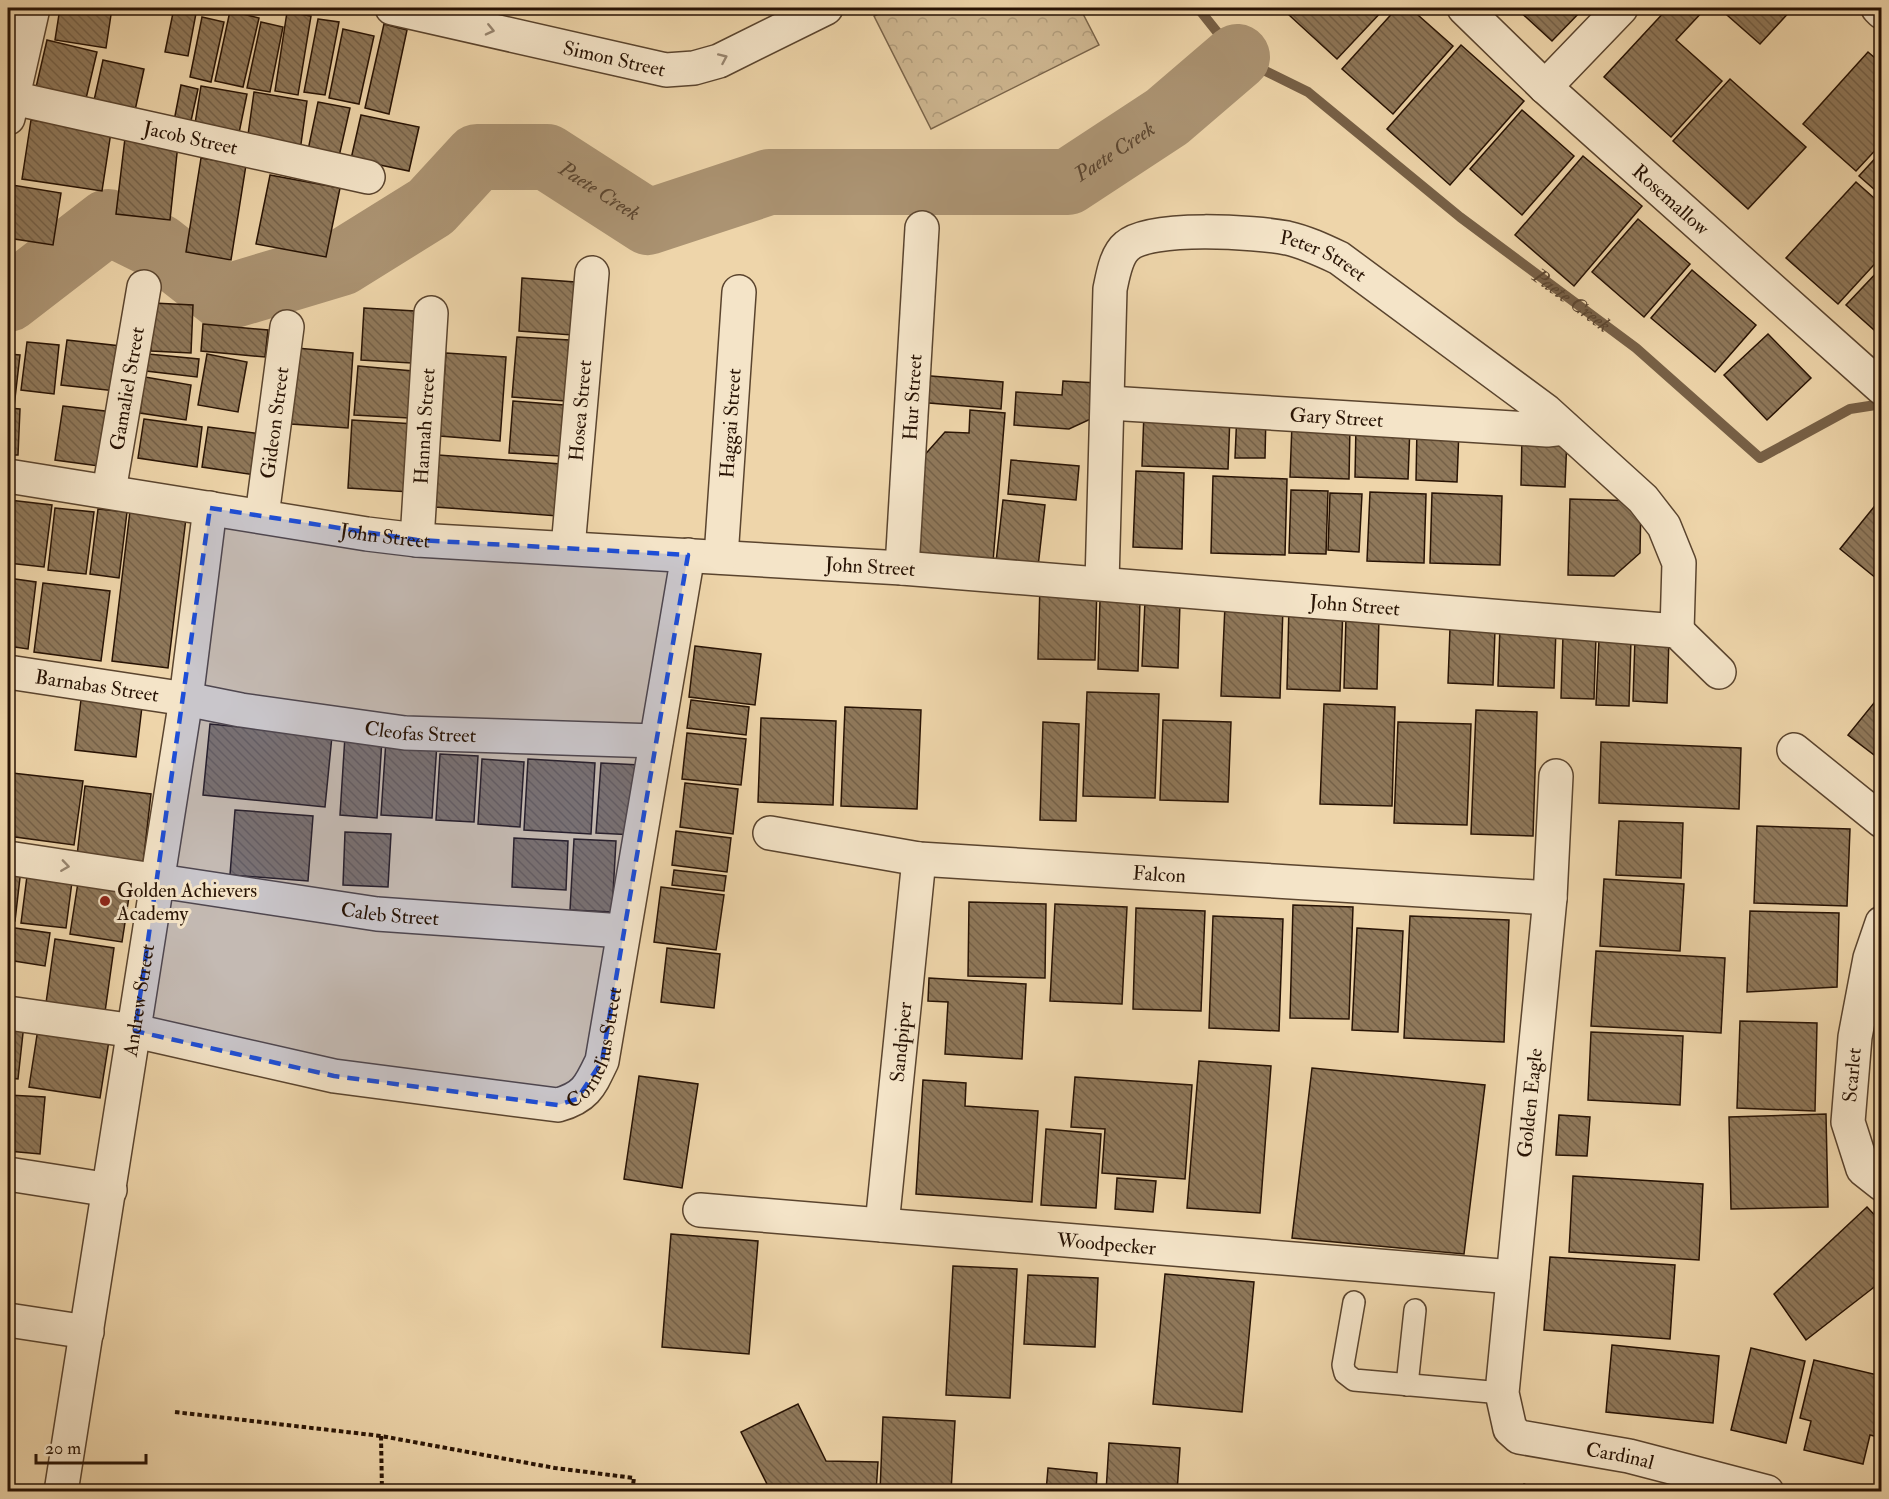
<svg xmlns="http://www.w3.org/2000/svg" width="1889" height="1499" viewBox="0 0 1889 1499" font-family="'IM FELL Double Pica',serif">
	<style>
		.forest { fill: url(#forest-crowns); stroke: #7a6449; stroke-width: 1.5 }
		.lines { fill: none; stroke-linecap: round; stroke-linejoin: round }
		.stream { stroke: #776046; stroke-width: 10 }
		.river { stroke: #ab9372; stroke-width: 66 }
		.building { fill: url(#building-back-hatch); stroke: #281304; stroke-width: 1.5 }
		.lane-casing { stroke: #5a442e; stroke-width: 24 }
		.street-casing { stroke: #5a442e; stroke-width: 36 }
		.path { stroke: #281304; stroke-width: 4; stroke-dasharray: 4.5 3; stroke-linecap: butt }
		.lane { stroke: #f4e4c8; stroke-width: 21 }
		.street { stroke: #f4e4c8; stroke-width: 33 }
		.oneway { stroke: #988670 }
		.marked { fill: #1d4ed8; fill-opacity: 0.2; stroke: #1d4ed8; stroke-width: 4.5; stroke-dasharray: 12 8; stroke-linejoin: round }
		.poi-dot { fill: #8f2418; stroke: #f4e4c8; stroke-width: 2 }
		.labels { text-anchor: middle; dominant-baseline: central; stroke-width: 6; stroke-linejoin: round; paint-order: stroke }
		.street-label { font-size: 20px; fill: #281304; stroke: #f4e4c8 }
		.poi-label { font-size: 20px; fill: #281304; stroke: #f4e4c8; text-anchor: start }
		.water-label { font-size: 21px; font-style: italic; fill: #5c4630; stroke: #f4e4c8 }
	</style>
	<defs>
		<pattern id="forest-crowns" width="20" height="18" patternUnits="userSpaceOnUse" patternTransform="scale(1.5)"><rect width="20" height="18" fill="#ccb48e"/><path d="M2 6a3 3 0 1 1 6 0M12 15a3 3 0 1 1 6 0" fill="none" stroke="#af9a79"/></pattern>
		<pattern id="building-back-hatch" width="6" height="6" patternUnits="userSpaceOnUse" patternTransform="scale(1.5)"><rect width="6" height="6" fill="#8f785a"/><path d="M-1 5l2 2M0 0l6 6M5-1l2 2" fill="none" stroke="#756148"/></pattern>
	</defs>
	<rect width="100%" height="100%" fill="#eed5aa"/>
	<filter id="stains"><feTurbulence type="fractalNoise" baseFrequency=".00333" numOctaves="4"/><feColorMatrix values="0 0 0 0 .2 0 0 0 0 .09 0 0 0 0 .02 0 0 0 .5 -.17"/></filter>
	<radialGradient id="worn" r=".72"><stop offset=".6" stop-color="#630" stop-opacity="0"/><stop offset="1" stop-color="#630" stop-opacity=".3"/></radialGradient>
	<path class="forest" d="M891 8H1080L1099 45 931 129 874 16Z"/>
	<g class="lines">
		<path class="stream" id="s1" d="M1198 8 1237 57 1308 92 1460 217 1636 348 1760 458 1850 409 1882 404"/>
		<path class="river" id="s2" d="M8 299 108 222 159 247 224 298 341 263 431 207 477 157H547L648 222 769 182H1068L1167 117 1237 57"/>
	</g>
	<g class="building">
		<path d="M60 8H112L106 48 55 40Z"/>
		<path d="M119 8H170V12Z"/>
		<path d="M174 8H197L188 56 165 52Z"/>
		<path d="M1253 8H1265L1259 13Z"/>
		<path d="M1295 8H1385L1337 59 1289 15Z"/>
		<path d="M1397 8H1410L1453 46 1393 114 1342 69Z"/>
		<path d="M1516 8H1584L1552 41Z"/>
		<path d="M1668 8H1706L1676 40 1722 81 1671 137 1604 77Z"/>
		<path d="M1719 8H1793L1760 44Z"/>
		<path d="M230 11 259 18 243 87 215 81Z"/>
		<path d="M287 12 311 16 298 95 275 91Z"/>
		<path d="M202 17 224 22 211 82 190 77Z"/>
		<path d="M318 19 339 22 325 95 304 92Z"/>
		<path d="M261 22 283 27 270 92 247 88Z"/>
		<path d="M384 24 407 30 389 114 365 108Z"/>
		<path d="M343 29 374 36 359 104 329 98Z"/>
		<path d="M47 40 97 52 84 107 34 96Z"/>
		<path d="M1461 45 1524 101 1450 185 1387 129Z"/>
		<path d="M1868 52 1882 64V143L1856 171 1803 124Z"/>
		<path d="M103 60 144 69 134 115 93 105Z"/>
		<path d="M1730 79 1806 147 1748 209 1673 141Z"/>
		<path d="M181 85 198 89 189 130 173 126Z"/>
		<path d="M201 86 247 94 238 138 194 130Z"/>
		<path d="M254 92 307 101 300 151 247 142Z"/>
		<path d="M318 102 350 108 338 161 307 155Z"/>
		<path d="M1522 110 1574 156 1522 215 1470 169Z"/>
		<path d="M361 115 419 127 409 171 351 159Z"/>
		<path d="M31 120 111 132 102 191 22 179Z"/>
		<path d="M125 138 178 144 170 220 116 214Z"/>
		<path d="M1882 151V196L1859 176Z"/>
		<path d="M1583 156 1642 206 1574 286 1515 235Z"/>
		<path d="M201 158 246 165 231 260 186 252Z"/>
		<path d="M270 175 340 188 326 257 256 244Z"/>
		<path d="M1856 182 1882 205V256L1838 304 1786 258Z"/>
		<path d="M12 185 61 193 53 245 8 238V211Z"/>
		<path d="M1638 219 1690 264 1644 317 1592 272Z"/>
		<path d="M1882 267V337L1846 305Z"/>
		<path d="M1692 270 1756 325 1715 372 1651 318Z"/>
		<path d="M522 278 575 282 572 335 519 331Z"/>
		<path d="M153 303 193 305 191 353 151 351Z"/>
		<path d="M364 308 415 311 411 363 361 360Z"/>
		<path d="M203 324 268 330 265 357 201 351Z"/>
		<path d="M1768 334 1811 378 1767 420 1724 375Z"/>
		<path d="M517 337 569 340 565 401 512 397Z"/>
		<path d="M67 340 121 346 116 391 61 385Z"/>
		<path d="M27 342 59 345 54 394 21 390Z"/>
		<path d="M296 348 353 353 348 428 291 424Z"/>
		<path d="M446 353 506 357 500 441 440 436Z"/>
		<path d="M8 354 20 355 14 407 8 406Z"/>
		<path d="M148 354 199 359 197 377 146 371Z"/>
		<path d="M207 354 247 362 238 412 198 405Z"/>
		<path d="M358 366 413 371 409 418 354 415Z"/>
		<path d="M919 375 1003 382 1001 409 917 402Z"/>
		<path d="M145 377 191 385 186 420 140 413Z"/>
		<path d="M1063 381 1097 383 1095 417 1069 429 1014 425 1016 392 1062 395Z"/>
		<path d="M513 401 564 405 560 456 509 453Z"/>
		<path d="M63 406 113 412 106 467 55 460Z"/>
		<path d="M8 408 20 409 18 455H8Z"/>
		<path d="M970 410 1005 413 993 562 913 555 921 459 945 432 969 433Z"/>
		<path d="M1144 412 1230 415 1228 469 1142 466Z"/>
		<path d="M1237 412 1266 413 1265 458H1235Z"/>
		<path d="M144 419 202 427 197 467 138 458Z"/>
		<path d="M352 420 415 424 410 492 348 488Z"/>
		<path d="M1292 424 1350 426 1349 479 1290 477Z"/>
		<path d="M1356 424 1410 426 1408 479 1355 477Z"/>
		<path d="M208 427 261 434 255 475 202 467Z"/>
		<path d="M1417 427 1459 429 1457 482 1416 480Z"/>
		<path d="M1522 435 1567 437 1565 487 1521 485Z"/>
		<path d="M438 455 561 464 558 516 435 507Z"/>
		<path d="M1011 460 1079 466 1076 500 1008 494Z"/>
		<path d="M1136 471 1184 473 1182 549 1133 547Z"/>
		<path d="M1213 476 1287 479 1285 555 1211 553Z"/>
		<path d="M1291 490 1328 491 1326 554 1289 553Z"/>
		<path d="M1370 492 1426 494 1424 563 1367 561Z"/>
		<path d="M1330 493 1362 494 1359 552 1328 550Z"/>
		<path d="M1432 493 1502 496 1500 565 1430 563Z"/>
		<path d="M1882 497V583L1840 549Z"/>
		<path d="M1570 499 1641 501 1640 553 1614 576 1568 575Z"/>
		<path d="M9 500 52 505 44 567 8 563Z"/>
		<path d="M1003 500 1045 505 1038 567 996 562Z"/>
		<path d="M55 508 94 512 86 574 48 570Z"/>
		<path d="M98 509 127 512 119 578 90 574Z"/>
		<path d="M130 511 186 518 168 668 112 661Z"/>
		<path d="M8 578 36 582 28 649 8 646Z"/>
		<path d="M43 583 110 591 101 661 34 652Z"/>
		<path d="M1040 584 1097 585 1095 660 1038 659Z"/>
		<path d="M1100 600 1140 601 1138 671 1098 669Z"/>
		<path d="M1145 601 1180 602 1178 668 1142 666Z"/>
		<path d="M1225 605 1283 607 1280 698 1221 696Z"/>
		<path d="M1289 605 1343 607 1340 691 1287 689Z"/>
		<path d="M1346 617 1379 618 1377 689 1344 688Z"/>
		<path d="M1500 626 1556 628 1554 688 1498 686Z"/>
		<path d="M1450 628 1495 630 1493 685 1448 683Z"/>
		<path d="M1563 635 1596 636 1594 699 1561 698Z"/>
		<path d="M1635 637 1669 638 1667 703 1633 701Z"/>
		<path d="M1599 639 1631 640 1629 706 1596 705Z"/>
		<path d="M695 646 761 654 755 705 689 697Z"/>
		<path d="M82 691 143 698 136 757 75 750Z"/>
		<path d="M1087 692 1159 694 1155 798 1083 796Z"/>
		<path d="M1882 693V761L1848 735Z"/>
		<path d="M691 700 749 707 746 735 687 728Z"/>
		<path d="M1324 704 1395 707 1392 806 1320 804Z"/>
		<path d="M845 707 921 710 917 809 841 806Z"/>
		<path d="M1476 710 1537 712 1533 836 1471 834Z"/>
		<path d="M761 718 836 721 833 805 758 802Z"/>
		<path d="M1163 720 1231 722 1228 802 1160 800Z"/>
		<path d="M1043 722 1079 724 1076 821 1040 820Z"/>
		<path d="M1398 722 1471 724 1467 825 1394 823Z"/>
		<path d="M210 724 332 736 325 807 203 795Z"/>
		<path d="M687 733 746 739 741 785 682 779Z"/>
		<path d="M345 736 382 739 377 818 340 815Z"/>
		<path d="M386 740 437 743 432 818 381 815Z"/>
		<path d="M1601 742 1741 748 1739 809 1599 803Z"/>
		<path d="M440 754 478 756 474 822 436 820Z"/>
		<path d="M482 759 524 762 520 827 478 824Z"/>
		<path d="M528 759 595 763 591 834 524 830Z"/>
		<path d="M601 763 640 765 635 835 596 833Z"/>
		<path d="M12 773 83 781 74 845 8 836Z"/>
		<path d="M685 783 738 789 733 834 680 827Z"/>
		<path d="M85 786 151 794 143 864 77 856Z"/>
		<path d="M235 810 313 816 308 881 230 875Z"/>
		<path d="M1619 821 1683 823 1681 878 1616 875Z"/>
		<path d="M1757 826 1850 829 1847 906 1754 903Z"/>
		<path d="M676 831 731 838 727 872 672 865Z"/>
		<path d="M345 832 391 834 388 887 343 885Z"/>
		<path d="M514 838 568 841 566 890 512 887Z"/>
		<path d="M574 839 616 841 612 912 570 910Z"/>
		<path d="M8 867 21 869 15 921 8 920Z"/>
		<path d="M28 868 73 874 66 928 21 923Z"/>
		<path d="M674 870 726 876 724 891 672 885Z"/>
		<path d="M79 876 131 884 122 942 70 934Z"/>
		<path d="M1604 879 1684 884 1680 951 1600 946Z"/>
		<path d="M661 887 724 895 716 950 654 942Z"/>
		<path d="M969 902 1046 904 1045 978 968 976Z"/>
		<path d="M1055 904 1127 907 1122 1004 1050 1001Z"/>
		<path d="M1293 905 1353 907 1349 1019 1290 1018Z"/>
		<path d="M1136 908 1205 911 1201 1011 1133 1009Z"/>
		<path d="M1750 911 1839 913 1837 987 1747 992Z"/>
		<path d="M1213 916 1283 919 1279 1031 1209 1028Z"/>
		<path d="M1410 916 1509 920 1504 1042 1404 1038Z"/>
		<path d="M8 927 50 933 45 966 8 960Z"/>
		<path d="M1357 928 1403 931 1398 1032 1352 1030Z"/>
		<path d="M55 939 114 948 105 1012 46 1003Z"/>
		<path d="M667 948 720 954 714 1008 661 1002Z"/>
		<path d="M1596 951 1725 958 1721 1033 1591 1026Z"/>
		<path d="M929 978 1026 984 1022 1059 945 1054 948 1002 928 1001Z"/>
		<path d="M1740 1021 1817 1023 1815 1111 1737 1108Z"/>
		<path d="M8 1022 24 1024 18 1079 8 1078Z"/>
		<path d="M39 1022 110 1034 100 1098 29 1087Z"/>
		<path d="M1591 1032 1683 1036 1680 1105 1588 1100Z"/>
		<path d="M1199 1061 1271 1066 1260 1213 1187 1208Z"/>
		<path d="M1312 1068 1485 1085 1464 1254 1292 1238Z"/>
		<path d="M639 1076 698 1084 682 1188 624 1179Z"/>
		<path d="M1075 1077 1192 1085 1185 1179 1102 1173 1105 1129 1071 1127Z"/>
		<path d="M923 1080 966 1083 965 1106 1038 1111 1032 1202 916 1194Z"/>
		<path d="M8 1095 45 1097 40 1154 8 1151Z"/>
		<path d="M1826 1114 1828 1207 1731 1209 1729 1117Z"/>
		<path d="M1559 1115 1590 1117 1587 1156 1556 1155Z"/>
		<path d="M1046 1129 1101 1134 1096 1208 1041 1205Z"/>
		<path d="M1573 1176 1703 1184 1699 1260 1569 1252Z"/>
		<path d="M1117 1178 1156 1181 1153 1212 1115 1209Z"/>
		<path d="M1867 1207 1882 1223V1281L1806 1340 1774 1294Z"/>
		<path d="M671 1234 758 1241 749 1354 662 1347Z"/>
		<path d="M1550 1257 1675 1265 1670 1339 1544 1330Z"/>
		<path d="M953 1266 1017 1269 1010 1398 946 1395Z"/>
		<path d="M1165 1274 1254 1282 1242 1412 1153 1404Z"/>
		<path d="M1028 1275 1098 1278 1095 1347 1024 1344Z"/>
		<path d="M1612 1345 1719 1356 1713 1423 1606 1412Z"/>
		<path d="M1751 1348 1805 1361 1786 1443 1731 1430Z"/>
		<path d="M1814 1360 1882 1376V1438L1870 1435 1863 1464 1804 1450 1811 1421 1800 1418Z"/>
		<path d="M798 1404 826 1461 878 1462 876 1492H771L741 1432Z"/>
		<path d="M883 1417 955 1421 951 1492H880Z"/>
		<path d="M1109 1443 1180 1448 1177 1492H1106Z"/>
		<path d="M1048 1468 1097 1473 1096 1492H1046Z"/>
		<path d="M1524 1484 1542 1492H1521Z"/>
		<path d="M1352 1485 1407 1490V1492H1352Z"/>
	</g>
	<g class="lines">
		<defs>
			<g id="lane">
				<path d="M1354 1302 1343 1365 1345 1373 1354 1380 1502 1393"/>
				<path d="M1407 1385 1415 1310"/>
			</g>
			<g id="street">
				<path id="s3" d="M392 8 666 70 694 68 719 61 826 8"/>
				<path id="s4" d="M1464 8 1545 87 1882 388"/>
				<path d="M1878 8 1882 12"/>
				<path d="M1545 87 1621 8"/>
				<path id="s5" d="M13 98 368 177"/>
				<path d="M8 118 33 8"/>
				<path id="s6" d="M1109 403 1547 430 1564 428"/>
				<path id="s7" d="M8 476 367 534 417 540 902 568 1677 631 1719 672"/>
				<path id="s8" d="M109 491 144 287"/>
				<path id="s9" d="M262 516 287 327"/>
				<path id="s10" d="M417 540 431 313"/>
				<path id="s11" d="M568 548 592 273"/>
				<path id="s12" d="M721 557 739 292"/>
				<path id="s13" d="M902 568 922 228"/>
				<path id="s14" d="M1102 583 1110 289C1113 275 1116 255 1127 246 1150 225 1256 232 1287 238 1305 242 1322 250 1339 258L1546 411 1643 499 1664 526 1679 563 1677 631"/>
				<path id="s15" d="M8 672 186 699 241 710 405 733 656 741"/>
				<path d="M1794 750 1882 821"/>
				<path id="s16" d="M1556 776 1550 898 1502 1393 1510 1429 1519 1437 1629 1456 1767 1492"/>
				<path id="s17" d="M770 833 919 859 1550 898"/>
				<path id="s18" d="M8 858 377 914 623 931"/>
				<path d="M1882 923 1870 958 1855 1037 1848 1122 1863 1169 1882 1184"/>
				<path id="s19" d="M8 1013 135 1031 334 1076 558 1105C586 1097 590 1086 602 1061L688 555"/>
				<path d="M8 1174 110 1190"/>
				<path id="s20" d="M700 1210 1513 1277"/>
				<path id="s21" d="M882 1225 919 859"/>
				<path d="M8 1320 87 1332"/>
				<path id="s22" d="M61 1492 186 699 210 508"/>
			</g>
		</defs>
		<use href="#lane" class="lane-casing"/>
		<use href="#street" class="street-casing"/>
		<g class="path">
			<path d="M175 1412 381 1436 555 1468 634 1478 632 1492"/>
			<path d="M381 1436 382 1492"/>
		</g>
		<use href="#lane" class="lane"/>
		<use href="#street" class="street"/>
	</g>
	<defs><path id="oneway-chevron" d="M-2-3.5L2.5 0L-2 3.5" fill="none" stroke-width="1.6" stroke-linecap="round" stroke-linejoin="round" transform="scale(1.5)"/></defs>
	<g class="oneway">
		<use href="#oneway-chevron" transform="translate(490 30) rotate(13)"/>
		<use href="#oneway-chevron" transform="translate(723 58) rotate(-24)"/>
		<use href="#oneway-chevron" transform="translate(65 866) rotate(8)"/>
	</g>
	<path class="marked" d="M210 508 417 540 688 555 602 1061 577 1099 558 1105 334 1076 135 1031Z"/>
	<circle class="poi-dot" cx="105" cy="901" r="6"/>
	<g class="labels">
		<g class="street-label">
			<text stroke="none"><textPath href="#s3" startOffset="228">Simon Street</textPath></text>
			<text stroke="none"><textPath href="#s5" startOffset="182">Jacob Street</textPath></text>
			<text stroke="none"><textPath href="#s4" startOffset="282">Rosemallow</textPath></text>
			<text stroke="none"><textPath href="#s14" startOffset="544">Peter Street</textPath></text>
			<text stroke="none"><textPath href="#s8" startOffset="104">Gamaliel Street</textPath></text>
			<text stroke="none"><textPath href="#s13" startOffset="171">Hur Street</textPath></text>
			<text stroke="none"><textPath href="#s11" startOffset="138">Hosea Street</textPath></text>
			<text stroke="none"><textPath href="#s6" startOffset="228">Gary Street</textPath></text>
			<text stroke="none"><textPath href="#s9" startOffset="94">Gideon Street</textPath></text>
			<text stroke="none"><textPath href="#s12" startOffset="134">Haggai Street</textPath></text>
			<text stroke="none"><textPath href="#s10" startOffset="114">Hannah Street</textPath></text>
			<text stroke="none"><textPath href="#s7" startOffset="382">John Street</textPath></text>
			<text stroke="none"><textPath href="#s7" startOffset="868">John Street</textPath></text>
			<text stroke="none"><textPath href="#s7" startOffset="1354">John Street</textPath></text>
			<text stroke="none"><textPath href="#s15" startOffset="90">Barnabas Street</textPath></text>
			<text stroke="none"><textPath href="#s15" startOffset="417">Cleofas Street</textPath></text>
			<text stroke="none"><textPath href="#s17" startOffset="392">Falcon</textPath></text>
			<text stroke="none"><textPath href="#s18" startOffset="386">Caleb Street</textPath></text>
			<text stroke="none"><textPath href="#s22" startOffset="498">Andrew Street</textPath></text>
			<text stroke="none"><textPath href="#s19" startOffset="633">Cornelius Street</textPath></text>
			<text stroke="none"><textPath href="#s21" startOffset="184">Sandpiper</textPath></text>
			<text transform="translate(1852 1075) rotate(-85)">Scarlet</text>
			<text transform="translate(1530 1103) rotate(-84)">Golden Eagle</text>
			<text stroke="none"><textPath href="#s20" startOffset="408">Woodpecker</textPath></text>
			<text stroke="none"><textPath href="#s16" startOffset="771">Cardinal</textPath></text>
		</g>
		<g class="poi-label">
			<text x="117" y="890">Golden Achievers<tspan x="117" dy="23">Academy</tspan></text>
		</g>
		<g class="water-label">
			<text stroke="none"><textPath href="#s2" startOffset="1234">Paete Creek</textPath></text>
			<text stroke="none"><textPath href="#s2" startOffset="694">Paete Creek</textPath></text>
			<text stroke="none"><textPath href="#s1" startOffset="478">Paete Creek</textPath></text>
		</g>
	</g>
	<rect width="1889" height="1499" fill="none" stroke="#eed5aa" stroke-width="30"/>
	<rect x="9" y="9" width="1871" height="1481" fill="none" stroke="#281304" stroke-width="3"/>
	<rect x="15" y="15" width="1859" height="1469" fill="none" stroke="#281304" stroke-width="1.5"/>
	<path d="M36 1454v9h110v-9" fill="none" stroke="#281304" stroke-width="3"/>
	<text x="45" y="1454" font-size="18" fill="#281304" stroke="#f4e4c8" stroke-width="4.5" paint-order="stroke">20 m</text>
	<rect width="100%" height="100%" filter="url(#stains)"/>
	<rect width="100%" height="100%" fill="url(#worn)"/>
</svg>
